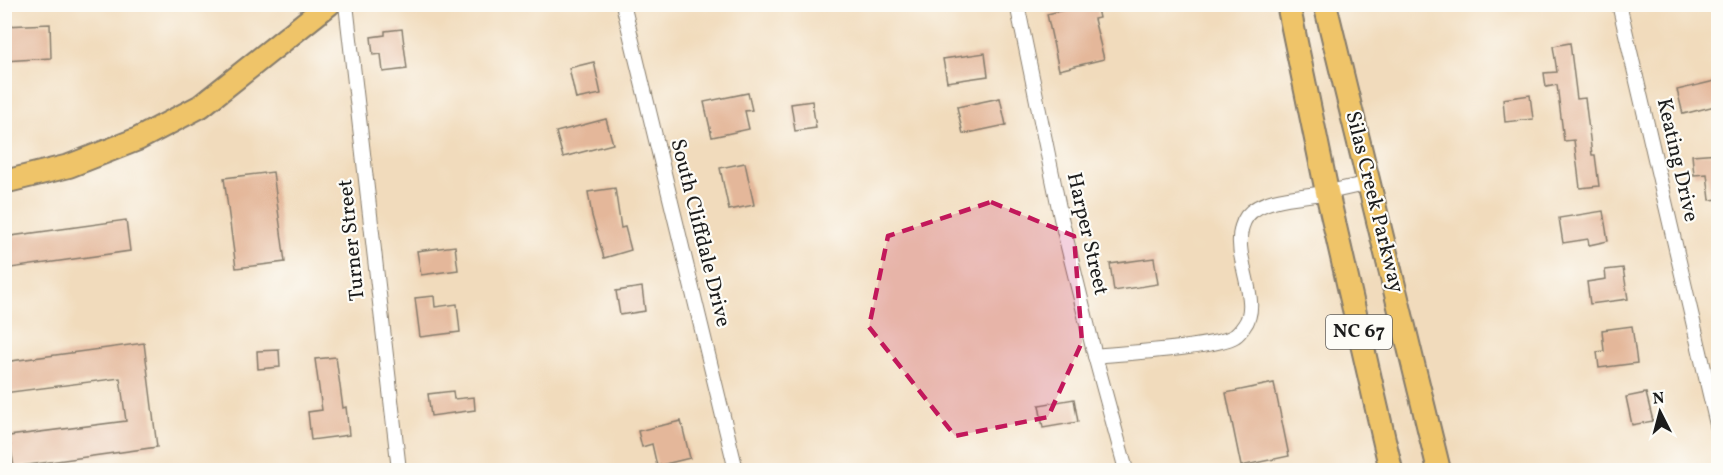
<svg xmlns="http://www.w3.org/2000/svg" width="1723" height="475" viewBox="0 0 1723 475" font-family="Vollkorn,serif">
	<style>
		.building { fill: #e4b79a }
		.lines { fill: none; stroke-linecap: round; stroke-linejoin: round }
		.street-casing { stroke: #867c6c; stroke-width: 16 }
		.primary-casing { stroke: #867c6c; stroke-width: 26 }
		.street { stroke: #fff; stroke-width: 14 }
		.primary { stroke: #efc469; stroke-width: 22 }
		.marked { fill: #c2185b; fill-opacity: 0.2; stroke: #c2185b; stroke-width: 4.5; stroke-dasharray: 12 8; stroke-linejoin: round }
		.labels { text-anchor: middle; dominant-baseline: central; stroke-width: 4.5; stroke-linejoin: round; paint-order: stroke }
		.shield { fill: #fdfcf7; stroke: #605f5e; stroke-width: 1.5 }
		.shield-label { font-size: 20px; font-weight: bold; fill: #1c1c1c }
		.street-label { font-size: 21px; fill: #1c1c1c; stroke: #fdfcf7 }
	</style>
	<rect width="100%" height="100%" fill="#fdfcf7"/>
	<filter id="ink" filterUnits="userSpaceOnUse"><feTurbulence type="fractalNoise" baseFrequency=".0167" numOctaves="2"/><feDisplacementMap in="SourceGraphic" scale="12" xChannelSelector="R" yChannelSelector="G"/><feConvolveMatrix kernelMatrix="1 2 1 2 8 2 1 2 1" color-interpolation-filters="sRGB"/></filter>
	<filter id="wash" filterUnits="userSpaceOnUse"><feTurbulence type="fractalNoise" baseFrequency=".008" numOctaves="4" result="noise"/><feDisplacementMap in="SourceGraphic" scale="24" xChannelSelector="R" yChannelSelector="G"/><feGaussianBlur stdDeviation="1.35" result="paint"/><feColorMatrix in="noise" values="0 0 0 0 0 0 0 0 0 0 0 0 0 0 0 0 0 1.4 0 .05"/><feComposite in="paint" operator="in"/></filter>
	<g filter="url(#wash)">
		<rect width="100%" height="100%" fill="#f1dbbc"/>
		<g id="blocks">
			<g class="building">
				<path d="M1090 4H1096L1099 18 1094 19 1104 59 1059 70 1047 14Z"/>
				<path d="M50 24 51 58 4 61V26Z"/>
				<path d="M402 29 407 69 383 72 381 54 373 55 371 37 385 35V31Z"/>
				<path d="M1570 43 1577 99 1585 98 1592 155H1595L1599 186 1580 188 1574 140 1564 141 1557 85 1546 87 1544 73 1557 72 1553 46Z"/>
				<path d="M985 53 988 76 947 82 943 59Z"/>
				<path d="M594 62 601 94 576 99 569 68Z"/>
				<path d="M1719 80V105L1683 114 1677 90Z"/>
				<path d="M748 93 752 110 745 111 749 129 712 137 704 102Z"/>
				<path d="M1530 95 1533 119 1505 122 1503 99Z"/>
				<path d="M1000 98 1006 125 963 134 957 107Z"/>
				<path d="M812 101 816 128 795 131 791 104Z"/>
				<path d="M606 119 613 144 563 157 556 132Z"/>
				<path d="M1719 153V199L1710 200 1707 174 1694 175 1692 155Z"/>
				<path d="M745 163 754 205 729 210 720 168Z"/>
				<path d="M273 172 285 262 236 268 224 178Z"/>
				<path d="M615 188 621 228 625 227 631 250 604 258 592 216 588 192Z"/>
				<path d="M1603 211 1608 241 1589 245 1588 239 1563 243 1559 218Z"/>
				<path d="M126 220 130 251 4 269V237Z"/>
				<path d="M455 246 458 270 421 275 417 251Z"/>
				<path d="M1154 258 1158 284 1114 291 1110 264Z"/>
				<path d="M1623 268 1628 299 1590 304 1587 282 1606 279 1605 270Z"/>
				<path d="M642 287 645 311 620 315 616 291Z"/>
				<path d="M434 296 435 307 457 304 460 332 420 337 415 298Z"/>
				<path d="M1632 326 1637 363 1599 368 1597 352 1604 351 1602 330Z"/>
				<path d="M144 343 157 447 14 467 9 436 126 421 120 378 4 393V362Z"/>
				<path d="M279 350 280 367 258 369 257 351Z"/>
				<path d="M336 357 343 408 346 407 349 435 311 440 308 412 322 410 315 359Z"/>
				<path d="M1274 383 1289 456 1241 466 1226 393Z"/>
				<path d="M453 391 454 399 474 397 475 410 431 416 428 394Z"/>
				<path d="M1646 393 1653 421 1632 425 1626 397Z"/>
				<path d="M1074 399 1078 422 1043 428 1039 405Z"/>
				<path d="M681 421 690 458 657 466 652 444 642 447 638 431Z"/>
			</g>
		</g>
	</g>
	<g filter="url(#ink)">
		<use href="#blocks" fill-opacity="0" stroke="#867c6c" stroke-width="1.5"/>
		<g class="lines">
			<defs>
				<g id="street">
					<path d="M346 4 399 470"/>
					<path d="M623 4 736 470"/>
					<path d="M1017 4 1061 218 1095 356 1126 470"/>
					<path d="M1619 4 1718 429"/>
					<path d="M1095 356C1122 353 1216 348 1235 336 1238 334 1242 329 1244 326 1257 309 1246 283 1243 264 1239 248 1237 230 1247 216 1263 196 1306 197 1329 192 1342 189 1356 186 1369 183"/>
				</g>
				<g id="primary">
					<path d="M1288 4 1327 192 1391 470"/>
					<path d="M1325 4 1439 470"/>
					<path d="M4 182 69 166 138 139 201 106 329 4"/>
				</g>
			</defs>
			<use href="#street" class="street-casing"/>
			<use href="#primary" class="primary-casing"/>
			<use href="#street" class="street"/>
			<use href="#primary" class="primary"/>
		</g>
	</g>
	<path class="marked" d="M991 202 1074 236 1082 342 1048 417 955 436 869 327 888 236Z"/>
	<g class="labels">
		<rect class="shield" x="1326" y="315" width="66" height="34" rx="4.5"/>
		<g class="shield-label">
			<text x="1359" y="332">NC 67</text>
		</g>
		<g class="street-label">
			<text transform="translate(1677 160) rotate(77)">Keating Drive</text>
			<text transform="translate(1374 202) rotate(76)">Silas Creek Parkway</text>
			<text transform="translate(700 233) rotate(76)">South Cliffdale Drive</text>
			<text transform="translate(1087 234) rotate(77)">Harper Street</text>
			<text transform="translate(352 240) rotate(-96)">Turner Street</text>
		</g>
	</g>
	<rect width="1723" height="475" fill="none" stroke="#fdfcf7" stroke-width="24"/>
	<g transform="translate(1660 412) rotate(354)" stroke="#fdfcf7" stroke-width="4.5" paint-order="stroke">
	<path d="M0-4.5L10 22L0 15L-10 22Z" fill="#1c1c1c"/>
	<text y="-9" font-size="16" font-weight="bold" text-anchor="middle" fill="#1c1c1c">N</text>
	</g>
</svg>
